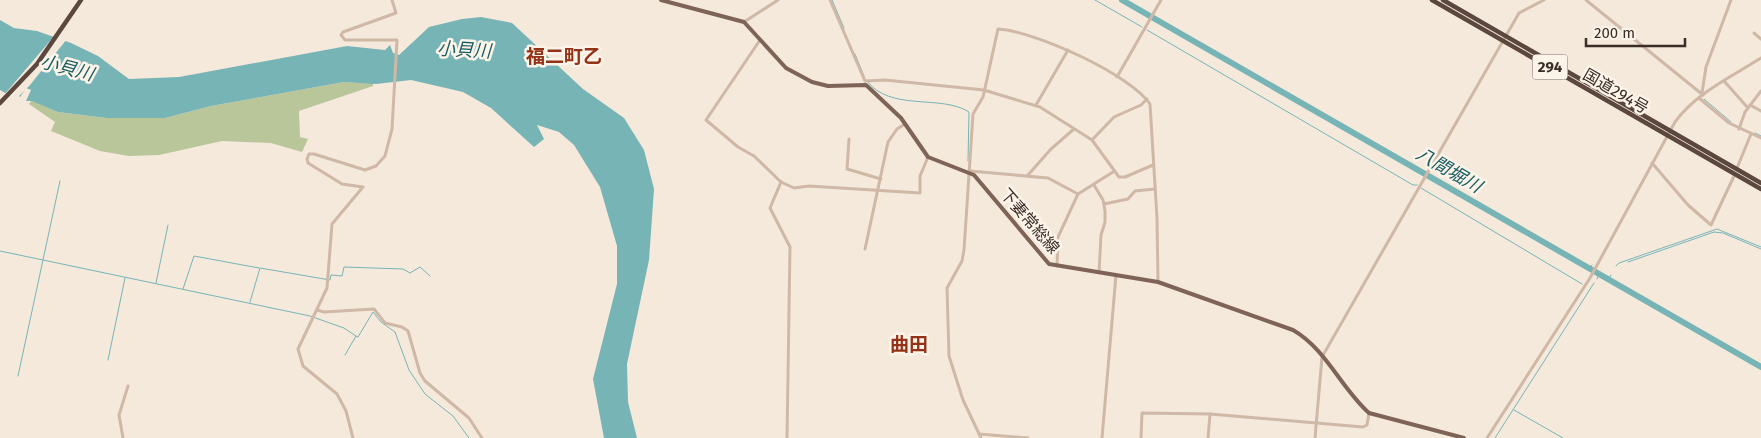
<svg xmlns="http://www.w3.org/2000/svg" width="1761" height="438" viewBox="0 0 1761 438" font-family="'Fira Sans','Noto Sans JP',sans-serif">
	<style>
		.green { fill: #b8c69a }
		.water { fill: #77b4b6 }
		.pier { fill: #f5e9dc }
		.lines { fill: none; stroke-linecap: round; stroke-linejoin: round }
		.stream { stroke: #77b4b6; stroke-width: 1 }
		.river { stroke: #77b4b6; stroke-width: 6 }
		.minor { stroke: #cfb8a6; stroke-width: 3 }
		.major { stroke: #7e6357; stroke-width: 4 }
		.highway { stroke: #5c473e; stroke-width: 4.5 }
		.labels { text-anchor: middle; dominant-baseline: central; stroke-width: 5; stroke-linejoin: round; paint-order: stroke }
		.shield { fill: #fcf3e9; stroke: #746862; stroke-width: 1 }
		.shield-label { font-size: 15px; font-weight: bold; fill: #3a2d28 }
		.street-label { font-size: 16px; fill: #3a2d28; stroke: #fcf3e9 }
		.water-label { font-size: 18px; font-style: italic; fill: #185d61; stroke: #fcf3e9 }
		.quarter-label { font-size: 19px; font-weight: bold; fill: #933217; stroke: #fcf3e9 }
	</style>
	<rect width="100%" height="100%" fill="#f5e9dc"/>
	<path class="green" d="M344 82 373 83V86L299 111 300 137 308 139 302 152 271 143 222 141 159 155 129 156 100 151 51 131 55 122 29 104 32 100 58 112 107 118H165L211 106Z"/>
	<path class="water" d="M481 17 512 23 583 89 624 118 644 150 654 189 649 260 627 364 628 402 637 438H604L593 379 617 284V246L600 187 574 145 559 132 537 125 544 139 534 147 491 108 463 92 411 80 376 84 344 82 211 106 165 118H107L58 112 32 101H26L31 90 26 88 20 97 17 95 14 98 0 90V20L14 28 37 31 71 43 98 56 129 79 179 77 347 46 385 50 390 45 393 53 399 55 429 27 462 19Z"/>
	<path class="pier" d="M55 35 67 39 30 85 15 100 4 95Z"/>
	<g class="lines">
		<g class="stream">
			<path d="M832 0 844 28"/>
			<path d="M1095 0 1142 27"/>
			<path d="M1147 30 1413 185H1417"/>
			<path d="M855 54 864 76"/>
			<path d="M867 81C890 112 941 94 969 112L968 161"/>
			<path d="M1704 99 1731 122"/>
			<path d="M1755 133 1761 136"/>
			<path d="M1421 188 1582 284"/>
			<path d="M0 251 310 316 344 328 356 336 345 355"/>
			<path d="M1628 262 1714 232 1723 233 1761 249"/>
			<path d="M1616 266 1619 263 1717 229 1761 247"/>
			<path d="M1589 269 1592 265"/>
			<path d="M1597 279 1599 274"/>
			<path d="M1608 280 1611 275"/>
			<path d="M156 283 168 225"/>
			<path d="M183 289 194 256 259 268"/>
			<path d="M250 302 260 268 330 280 331 275 342 276 344 267 403 269 410 273 420 267 430 276"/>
			<path d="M356 336 358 337 373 312 381 322 395 332 409 370 425 394 453 416 469 438"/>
			<path d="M108 360 125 278"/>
			<path d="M18 376 60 181"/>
			<path d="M1514 410 1563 438"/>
			<path d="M1495 438 1594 283"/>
		</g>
		<path class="river" d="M1122 0 1761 367"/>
		<g class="minor">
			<path d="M830 0 865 81"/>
			<path d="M1586 0 1703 95"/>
			<path d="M744 22 778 0"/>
			<path d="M1754 33 1761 39"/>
			<path d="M760 40 706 120 738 147 754 156 781 182 794 188 809 186 920 193V176L928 157"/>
			<path d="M1117 77 1161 0"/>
			<path d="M865 81 885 80 984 90 1040 107 1092 140 1119 177H1125L1153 165"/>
			<path d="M1724 81 1748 108"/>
			<path d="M1702 93 1706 67 1731 0"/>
			<path d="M1699 98 1729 123 1761 138"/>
			<path d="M1036 105 1068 50"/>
			<path d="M1750 105 1761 111"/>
			<path d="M1739 129 1745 112 1761 91"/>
			<path d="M849 139 847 169 881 179"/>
			<path d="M1092 140 1114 117 1141 105 1147 99"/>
			<path d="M1652 163 1688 205 1711 225 1735 174"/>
			<path d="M1737 168 1751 134"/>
			<path d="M970 171 1048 178 1078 194"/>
			<path d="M1028 175 1051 149 1074 129"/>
			<path d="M781 182 770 208 790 247 787 438"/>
			<path d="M1094 185 1103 200 1105 211V222L1101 235 1099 273"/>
			<path d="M1104 204 1128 199 1135 191 1155 189"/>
			<path d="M865 249 888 142 897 129 905 124"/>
			<path d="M1057 266 1058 237 1078 194 1113 172"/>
			<path d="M317 310 324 312 374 309 385 323 402 327 408 331 420 373 425 381 469 418 482 438"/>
			<path d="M979 434 1028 438"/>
			<path d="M123 438 119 415 128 386"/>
			<path d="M353 438 346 411 337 394 303 366 298 349 327 288 332 224 363 187 342 184 308 163 307 159 309 154H314L365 170 376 166 385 156 392 129 397 40H345L341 35 343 32 396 13 392 0"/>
			<path d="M981 438 963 400 949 356 947 288 962 261 964 250 973 114 983 97 998 29C1034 31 1130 74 1150 104L1157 218 1158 282"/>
			<path d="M1102 438 1116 275"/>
			<path d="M1141 438 1142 413 1210 414 1363 427 1367 425 1369 413"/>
			<path d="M1208 438 1210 414"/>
			<path d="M1315 438 1322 357 1519 13 1544 0"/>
			<path d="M1487 438 1590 278 1675 122C1696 93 1731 77 1761 58"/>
		</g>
		<path class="major" d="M661 0 744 22 786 68 812 82 828 86 866 85 901 118 928 157 974 175 1049 264 1158 282 1293 330C1326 349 1341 388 1369 413L1464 438"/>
		<g class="highway">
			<path d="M1432 0 1761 189"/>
			<path d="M1443 0 1761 183"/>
			<path d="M0 103 37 64 81 0"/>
		</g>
	</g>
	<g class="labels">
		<rect class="shield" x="1532.5" y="54.5" width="35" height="25" rx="4"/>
		<g class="shield-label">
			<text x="1550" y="67">294</text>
		</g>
		<g class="street-label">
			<text transform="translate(1616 91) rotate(30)">国道294号</text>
			<text transform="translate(1030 221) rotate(49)">下妻常総線</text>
		</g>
		<g class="water-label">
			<text transform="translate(464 50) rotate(3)">小貝川</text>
			<text transform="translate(67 68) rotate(15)">小貝川</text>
			<text transform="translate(1449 170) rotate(30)">八間堀川</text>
		</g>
		<g class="quarter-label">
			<text x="564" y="56">福二町乙</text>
			<text x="909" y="344">曲田</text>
		</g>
	</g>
	<path d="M1586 38v8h99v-8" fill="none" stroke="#3a2d28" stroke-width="2.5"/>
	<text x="1594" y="38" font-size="15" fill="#3a2d28" stroke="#fcf3e9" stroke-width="4" paint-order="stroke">200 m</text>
</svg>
